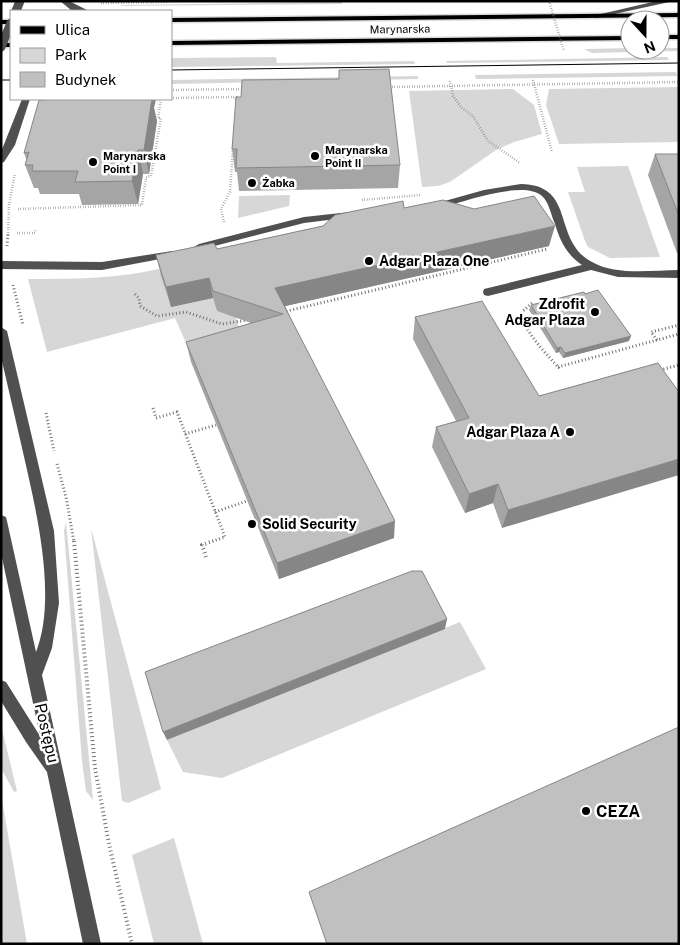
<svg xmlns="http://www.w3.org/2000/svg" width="680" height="945" viewBox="0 0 680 945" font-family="'Public Sans',sans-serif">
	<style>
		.green { fill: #d7d7d7 }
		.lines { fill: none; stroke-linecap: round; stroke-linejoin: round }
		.major-casing { stroke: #dbdbdb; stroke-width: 3 }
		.path-far2 { stroke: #727272; stroke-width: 2.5; stroke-dasharray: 0.5 2; stroke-linecap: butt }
		.path-far1 { stroke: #727272; stroke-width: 3; stroke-dasharray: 1 2.5; stroke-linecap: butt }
		.path { stroke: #727272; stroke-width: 4; stroke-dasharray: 1 3; stroke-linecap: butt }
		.minor { fill: #505050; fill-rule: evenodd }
		.major { fill: #000; fill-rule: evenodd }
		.tram { stroke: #000; stroke-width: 1 }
		.path-bridge { stroke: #727272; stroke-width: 2.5; stroke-dasharray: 0.5 2; stroke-linecap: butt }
		.minor-bridge { stroke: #505050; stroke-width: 9 }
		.wall { fill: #a5a5a5 }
		.shaded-wall { fill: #868686 }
		.building { fill: #c0c0c0; stroke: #868686 }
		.poi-dot { fill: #000; stroke: #fff; stroke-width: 2 }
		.labels { text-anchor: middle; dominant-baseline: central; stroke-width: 5; stroke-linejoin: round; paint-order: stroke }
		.far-street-label { font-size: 11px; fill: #000; stroke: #fff }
		.far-poi-label { font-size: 11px; font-weight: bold; fill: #000; stroke: #fff; text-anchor: start }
		.poi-label { font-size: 14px; font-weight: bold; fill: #000; stroke: #fff; text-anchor: start }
		.near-street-label { font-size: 16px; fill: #000; stroke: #fff }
		.near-poi-label { font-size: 16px; font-weight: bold; fill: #000; stroke: #fff; text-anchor: start }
	</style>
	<rect width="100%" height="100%" fill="#fff"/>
	<g class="green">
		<path d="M342 2V4L120 6 123 5Z"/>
		<path d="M630 48V50H660V48H679V51L592 53 584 49Z"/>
		<path d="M276 57 277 63 414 61 415 64 171 67V58Z"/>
		<path d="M667 57 669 60 447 63 446 61Z"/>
		<path d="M676 72 677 76 476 79 475 75Z"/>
		<path d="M418 76V79L171 84V80Z"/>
		<path d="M679 87V142L559 144 546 105 549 89Z"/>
		<path d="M513 89 534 105 542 134 514 142 496 150 450 182 438 186 422 187 409 91Z"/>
		<path d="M628 166 660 257 610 258 588 247 585 241 568 192H585L577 167Z"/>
		<path d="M290 195 289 206 238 218 239 196Z"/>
		<path d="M159 269 171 307 213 298 217 311 236 317 240 331 186 343 175 318 47 352 28 279C73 279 115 279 159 269Z"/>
		<path d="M66 522 93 800 86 791 82 761 64 531Z"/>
		<path d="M91 528 161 789 128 803 122 801Z"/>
		<path d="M460 622 486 669 222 778 183 772 167 740Z"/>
		<path d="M1 725 17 791 14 792 1 768Z"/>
		<path d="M1 799 2 800 27 944H1Z"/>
		<path d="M174 838 203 944H154L132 855Z"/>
	</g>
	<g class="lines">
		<defs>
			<g id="major">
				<path d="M679 13V17L171 22V18Z"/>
				<rect x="1" y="20" width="10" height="4"/>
				<rect x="660" y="35" width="19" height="4"/>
				<path d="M630 36V40L171 45V41Z"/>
				<rect x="1" y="43" width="10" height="4"/>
			</g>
		</defs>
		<use href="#major" class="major-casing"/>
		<g class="path-far2">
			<path d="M101 3 167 2"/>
			<path d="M533 80 552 152"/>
			<path d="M450 81 453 96 461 107 473 116 488 141 520 163"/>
			<path d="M387 87 679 82"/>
			<path d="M171 90 246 89"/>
			<path d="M171 98 236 97V100"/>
			<path d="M362 200 421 195"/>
			<path d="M18 209 142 205 146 177 151 176 161 118H158L161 99"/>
			<path d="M224 222 221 209 230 192 233 148"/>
			<path d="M17 233H35L36 229"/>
			<path d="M8 235 9 205 15 173"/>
		</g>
		<g class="path-far1">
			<path d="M7 246 8 234"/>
			<path d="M13 285 23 325"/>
			<path d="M135 294 139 298 140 306 157 316 186 312 222 324 248 320"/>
			<path d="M532 303 523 311C518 326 550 358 560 369"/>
			<path d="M283 312 547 249"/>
			<path d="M657 340 651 332 679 325"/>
			<path d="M558 367 679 334"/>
			<path d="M660 370 679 365"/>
			<path d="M153 408 156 418 177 412 225 537 210 542"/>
			<path d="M46 413 54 451"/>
			<path d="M185 434 216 425"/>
			<path d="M57 464 66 497 74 542"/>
			<path d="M215 512 247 501"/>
		</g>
		<g class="path">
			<path d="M74 541 95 768 109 844 132 944"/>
			<path d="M206 557 202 545 213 541"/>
		</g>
		<g class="minor">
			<path d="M60 1H69L89 11 71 10Z"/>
			<path d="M657 1H674L596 18 592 16Z"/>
			<path d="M22 99H30L15 145 4 162 1 163V152Z"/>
			<path d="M521 184C577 185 551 240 592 262 617 276 652 270 679 270V278L618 277 591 270 488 296 484 295 483 292 484 289 582 265C567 255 560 241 555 224 551 215 549 202 542 196 523 179 460 203 437 209L432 206 434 204 484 190Z"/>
			<path d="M350 212 355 215 353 217 304 223 199 250 194 247 199 244 304 217Z"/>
			<path d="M172 251 177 254 176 256 102 270 1 269V261L102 262Z"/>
			<path d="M1 327 7 331 54 531 59 603 52 648 42 675 101 944H83L47 772 26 742 1 701V680L6 682 40 736 1 553V515L6 517 7 521 36 652C57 599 37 514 25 461 17 426 9 391 1 357Z"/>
		</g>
		<use href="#major" class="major"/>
		<g class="tram">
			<path d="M171 70 679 63"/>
			<path d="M1 80H11"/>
		</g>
		<path class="path-bridge" d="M549 1 564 51"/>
		<g class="minor-bridge">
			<path d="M16 11 20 1"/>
			<path d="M1 47 11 23"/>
		</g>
	</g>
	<g class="wall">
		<path d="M339 70 400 165 398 188 239 191 237 172H235L232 149 241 97 339 79Z"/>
		<path d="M45 100 154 108 157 121 149 174H143L138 204 82 205 79 194H40L38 188H34L25 165 27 161 24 153Z"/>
		<path d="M655 154H679V253H677L648 175Z"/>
		<path d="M404 208 549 246 285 306 394 538 279 579 191 362 186 342 251 323 217 311 213 298 171 307 161 276 156 255 217 249Z"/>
		<path d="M531 305 629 341 563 358 559 352 556 353 529 310Z"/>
		<path d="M415 317 539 396 658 363 502 528 493 503 465 513 432 447 436 427 456 421 413 339Z"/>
	</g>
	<g class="shaded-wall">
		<path d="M147 99H156L154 108 157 121 149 174 144 150Z"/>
		<path d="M138 150 143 174 138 204 132 181Z"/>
		<path d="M555 226 549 246 277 308 275 288Z"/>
		<path d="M209 278 213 298 171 307 166 287Z"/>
		<path d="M631 336 629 341 563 358 565 353Z"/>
		<path d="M561 347 559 352 556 353 557 348Z"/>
		<path d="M679 459V475L502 528 508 510Z"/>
		<path d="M498 484 493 503 465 513 469 494Z"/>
		<path d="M395 521 394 538 279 579 277 563Z"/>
		<path d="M447 619 445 629 167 740 163 732Z"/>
	</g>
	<g class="building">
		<path d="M389 69 400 165 236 168 237 149H232L236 97H241L242 80 339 79V70Z"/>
		<path d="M45 99H152L144 150H138L132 181 75 182 78 171H32L33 165H25L29 152 24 153 39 100H45Z"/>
		<path d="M655 154H679V216Z"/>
		<path d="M534 196 555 226 275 288 395 521 277 563 186 342 283 314 213 291 209 278 166 287 156 255 214 243 217 249 323 226 335 215 403 201 404 208 443 200 474 209Z"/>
		<path d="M598 290 631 336 565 353 561 347 557 348 531 305 584 292 585 294Z"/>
		<path d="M482 301 539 396 658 363 679 392V459L508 510 498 484 469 494 436 427 469 418 415 317Z"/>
		<path d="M412 571H422L447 619 163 732 145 672Z"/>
		<path d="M679 727V944H327L309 892Z"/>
	</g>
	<g class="poi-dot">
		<circle cx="315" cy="156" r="5"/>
		<circle cx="93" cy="162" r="5"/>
		<circle cx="252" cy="183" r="5"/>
		<circle cx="369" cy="261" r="5"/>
		<circle cx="595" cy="312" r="5"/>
		<circle cx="570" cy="432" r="5"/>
		<circle cx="252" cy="524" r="5"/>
		<circle cx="586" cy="811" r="5"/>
	</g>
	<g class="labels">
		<g class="far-street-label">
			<text transform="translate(400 29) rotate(-1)">Marynarska</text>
		</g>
		<g class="far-poi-label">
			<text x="325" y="150">Marynarska<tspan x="325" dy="13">Point II</tspan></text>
			<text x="103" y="156">Marynarska<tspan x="103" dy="13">Point I</tspan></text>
			<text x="262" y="183">Żabka</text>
		</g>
		<g class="poi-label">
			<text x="379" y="261">Adgar Plaza One</text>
			<text x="585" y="304" text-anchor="end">Zdrofit<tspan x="585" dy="16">Adgar Plaza</tspan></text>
			<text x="560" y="432" text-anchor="end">Adgar Plaza A</text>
			<text x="262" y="524">Solid Security</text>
		</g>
		<g class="near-street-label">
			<text transform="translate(47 733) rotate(77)">Postępu</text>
		</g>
		<g class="near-poi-label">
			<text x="596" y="811">CEZA</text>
		</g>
	</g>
	<rect width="680" height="945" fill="none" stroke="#000000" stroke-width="5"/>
	<rect x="10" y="10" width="162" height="90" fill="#ffffff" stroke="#999999"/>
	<rect x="20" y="26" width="25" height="8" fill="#000000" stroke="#999999"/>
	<text x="55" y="35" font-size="15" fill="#000000">Ulica</text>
	<rect x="20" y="48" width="25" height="15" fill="#d7d7d7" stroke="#999999"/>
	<text x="55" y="60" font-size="15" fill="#000000">Park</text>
	<rect x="20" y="72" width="25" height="15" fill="#c0c0c0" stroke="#999999"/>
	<text x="55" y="85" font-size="15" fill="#000000">Budynek</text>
	<g transform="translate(645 35) rotate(159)"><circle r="24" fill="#ffffff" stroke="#999999"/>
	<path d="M0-4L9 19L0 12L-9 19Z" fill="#000000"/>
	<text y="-8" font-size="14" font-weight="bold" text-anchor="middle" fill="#000000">N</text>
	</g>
</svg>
